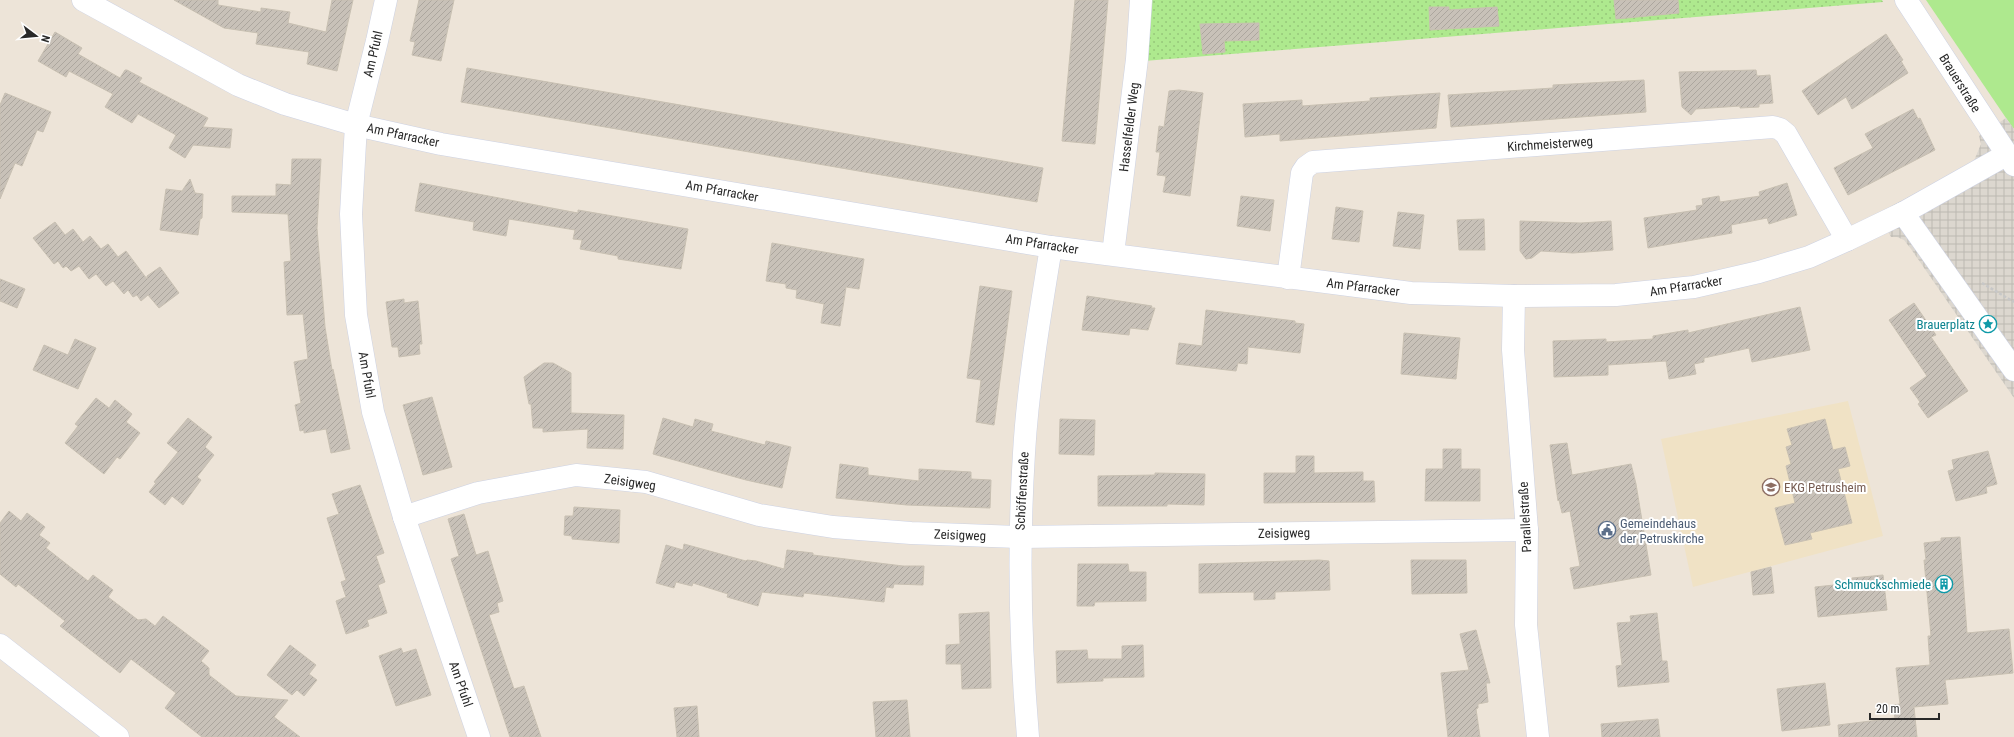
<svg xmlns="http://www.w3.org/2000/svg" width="2014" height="737" viewBox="0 0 2014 737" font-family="'Roboto Condensed',sans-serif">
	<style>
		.education { fill: #f0e2c5 }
		.grass { fill: #aee98e }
		.garden { fill: url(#garden-dots) }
		.plaza { fill: url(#plaza-grid) }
		.building { fill: url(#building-hatch); stroke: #c8c0b2 }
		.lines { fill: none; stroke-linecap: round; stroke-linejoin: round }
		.minor-casing { stroke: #cdd2e3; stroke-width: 23 }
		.path { stroke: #c7c7c7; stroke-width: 2.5; stroke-dasharray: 3 2; stroke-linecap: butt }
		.minor { stroke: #fff; stroke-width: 22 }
		.labels { text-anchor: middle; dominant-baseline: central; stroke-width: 4; stroke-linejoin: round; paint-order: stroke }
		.street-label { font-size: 13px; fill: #282828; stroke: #fff }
		.culture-label { font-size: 13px; fill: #0d838f; stroke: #fff; text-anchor: end }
		.education-label { font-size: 13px; fill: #785e54; stroke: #fff; text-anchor: start }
		.service-label { font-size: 13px; fill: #4e5e75; stroke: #fff; text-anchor: start }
	</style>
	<defs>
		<pattern id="garden-dots" width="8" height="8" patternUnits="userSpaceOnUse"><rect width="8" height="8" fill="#aee98e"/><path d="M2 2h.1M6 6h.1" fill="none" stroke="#96c87a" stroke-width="1.8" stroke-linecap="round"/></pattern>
		<pattern id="plaza-grid" width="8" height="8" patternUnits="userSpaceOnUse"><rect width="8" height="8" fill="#dcd7cf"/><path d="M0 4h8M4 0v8" fill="none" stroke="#bdb9b2"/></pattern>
		<pattern id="building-hatch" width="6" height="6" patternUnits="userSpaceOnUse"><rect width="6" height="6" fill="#c8c1b8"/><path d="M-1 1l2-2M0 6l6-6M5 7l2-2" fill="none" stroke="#aca69e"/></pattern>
	</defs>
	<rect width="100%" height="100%" fill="#ede4d8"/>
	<path class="education" d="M1848 401 1883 536 1693 587 1661 439Z"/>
	<path class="grass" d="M1926 0H2014V129L2006 118Z"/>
	<path class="garden" d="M1147 0H1882L1883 2 1144 61Z"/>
	<path class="plaza" d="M2006 118 2014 129V398L1911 249 1904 240 1897 237H1891L1878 213 1973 163 1981 144 1979 136Z"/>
	<g class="building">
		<path d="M174 0H218V5L261 12V8L290 12 288 23 326 32 332 0H353L337 71 307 64 309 52 256 44 258 33 224 28Z"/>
		<path d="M419 0H454L441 61 412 55 415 42 410 41Z"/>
		<path d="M1075 0H1108L1095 144 1062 141Z"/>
		<path d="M1614 0H1678L1679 13 1616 19Z"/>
		<path d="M1429 7H1449V10L1497 7 1499 26 1430 30Z"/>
		<path d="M1259 23V40L1224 41 1225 52 1203 54 1200 24Z"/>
		<path d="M55 32 82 48 78 54 120 78 125 70H127L142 78 139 82 208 118 203 127 232 129 230 148 193 145 185 158 169 148 176 135 138 114 132 123 105 107 113 94 69 71 66 77 38 61Z"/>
		<path d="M1886 34 1903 60 1901 61 1908 73 1852 109 1846 97 1818 115 1802 91Z"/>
		<path d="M467 68 1043 168 1037 202 461 102Z"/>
		<path d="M1756 70 1757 76 1770 75 1773 103 1759 104V107L1740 108V106L1696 109 1691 115 1682 107 1679 72Z"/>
		<path d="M1644 80 1646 112 1451 127 1448 95 1553 88V85Z"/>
		<path d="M1179 90 1203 93 1190 196 1163 192 1166 176 1157 175 1160 152H1156L1159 126 1164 127 1169 91Z"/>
		<path d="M5 93 51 112 43 132 37 130 22 166 15 163 0 199V105Z"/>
		<path d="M1440 93 1436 128 1280 141V134L1245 137 1243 104 1302 100V106L1370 101V98Z"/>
		<path d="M1913 109 1918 119 1920 118 1935 150 1848 195 1834 168 1873 148 1865 134Z"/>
		<path d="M292 159H321L317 228 325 327 332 370 333 369 350 449 331 453 326 429 304 433V430L300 431 295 405 301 403 294 362 308 359 303 314 287 315 284 262 291 261 288 214 232 212V196H276V184L291 185Z"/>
		<path d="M190 179 195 193 203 194 202 218 200 219 198 235 160 230 166 189 182 191Z"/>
		<path d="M420 183 578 213V210L688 229 681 269 618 259V256L580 249 582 240 573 239 575 230 509 219 506 236 473 230 474 222 415 211Z"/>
		<path d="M1787 183 1797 215 1769 224 1767 218 1731 225 1732 233 1648 248 1644 218 1697 210 1696 206 1703 205 1702 199 1719 196 1720 202 1760 196 1759 192Z"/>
		<path d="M1241 196 1274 200 1270 231 1237 226Z"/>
		<path d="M1336 207 1363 211 1359 242 1332 239Z"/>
		<path d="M1398 212 1424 215 1420 249 1393 246Z"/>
		<path d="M1484 219 1485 250H1459L1457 220Z"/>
		<path d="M1520 221 1581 223 1611 221 1613 250 1573 253 1541 251 1532 258 1526 259 1520 251Z"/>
		<path d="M55 222 65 235 73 229 83 242 90 236 101 249 108 244 118 257 126 251 147 279V276L160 267 179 293 159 308 148 295 141 301 137 295 133 297 128 290 124 294 113 281 106 286 96 274 89 279 79 266 71 271 66 266 63 268 58 261 54 264 33 238Z"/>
		<path d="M772 243 864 259 859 289 846 287 840 326 821 323 824 304 796 298 797 290 786 288V284L766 281Z"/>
		<path d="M0 279 25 289 17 308 0 301Z"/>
		<path d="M980 286 1012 291 994 425 976 422 981 380 967 378Z"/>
		<path d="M1087 296 1152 306 1151 308H1155L1148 330 1130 328 1129 335 1082 330Z"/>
		<path d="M404 299V303L418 301 422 344H419L420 354 399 357 398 347H392L386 302Z"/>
		<path d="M1914 303 1936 335 1931 337 1968 391 1928 418 1918 404 1920 402 1910 388 1927 376 1889 320Z"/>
		<path d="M1800 307 1810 350 1752 362 1749 348 1704 358V362L1694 364 1696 374 1669 379 1666 361 1608 365V375L1554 377 1553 341 1606 339V342L1653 339V336L1688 330V333Z"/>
		<path d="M1206 310 1295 321V323L1304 324 1300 353 1248 347 1247 364 1238 363 1236 371 1176 364 1179 343 1202 346Z"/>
		<path d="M1404 333 1460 338 1456 379 1401 374Z"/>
		<path d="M75 339 96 348 78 389 33 370 44 345 68 355Z"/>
		<path d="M544 363H553L571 373V413L624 415 623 449 587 448 588 429 543 432V428H533L531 404H529L524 377Z"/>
		<path d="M432 397 452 467 423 475 403 405Z"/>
		<path d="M96 398 109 408 115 400 132 414 126 422 140 433 120 459 117 457 104 474 65 443 78 426 75 424Z"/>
		<path d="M188 418 212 437 205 447 214 455 197 477 201 480 183 505 172 496 165 505 149 492 156 483 154 482 178 452 167 443Z"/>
		<path d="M663 418 693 427 695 419 713 424 711 431 765 445 766 441 791 447 782 488 746 480 653 454Z"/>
		<path d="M1060 419 1095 420 1094 455 1059 454Z"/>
		<path d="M1825 419 1833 450 1845 447 1850 466 1838 469 1852 523 1810 533 1812 539 1785 545 1775 508 1795 503 1786 466 1791 464 1786 447 1792 445 1787 429Z"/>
		<path d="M1567 443 1572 475 1631 464 1636 484 1651 575 1574 589 1570 568 1580 566 1570 511 1562 513 1559 500 1558 501 1550 445Z"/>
		<path d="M1443 449H1461V469H1480V501H1425L1426 469H1443Z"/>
		<path d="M1988 451 1997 484 1986 487 1987 493 1956 501 1948 471 1954 469 1952 460Z"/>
		<path d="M1296 456H1314V473L1363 472V481H1374L1375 502 1264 503V473H1296Z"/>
		<path d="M840 464 868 468V475L919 481V469L971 472V479L991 480 990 508 907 505 836 498Z"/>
		<path d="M1155 473 1205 474 1204 505 1167 504V506H1098V476L1155 475Z"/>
		<path d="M360 485 384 553 376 556 385 582 378 585 387 613 367 620 369 626 346 634 336 601 346 597 341 582 346 580 327 518 339 514 332 494Z"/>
		<path d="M574 507 620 510 619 543 572 539V536L564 535 565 516H573Z"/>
		<path d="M9 511 21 521 27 513 45 527 39 535 50 543 46 548 88 581 93 575 113 590 108 597 138 620 146 619 155 626 163 616 209 651 201 661 209 668V675L236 696 288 700 274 717 300 737H202L165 708 176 693 152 675 131 659 120 673 97 655 60 626 65 621 18 584 16 587 0 574V523Z"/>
		<path d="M464 514 476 555 488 551 503 601 497 603 499 612 489 615 514 689 524 686 541 737H510L451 559 459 556 448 519Z"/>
		<path d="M1960 537 1967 633 2009 629 2013 673 1945 680 1948 704 1914 707 1917 737H1839L1838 725 1895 718 1893 705 1900 704 1896 668 1930 665 1928 636H1931L1924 560H1926L1924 543 1941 541V538Z"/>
		<path d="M684 544 746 561 747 560 756 561 784 569 787 550 813 553V555L903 566H924L923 585 894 584 893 588 886 587 884 602 804 593 803 597 762 592 758 606 727 597 728 594 693 583 692 586 676 582 674 588 656 583 666 545 683 550Z"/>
		<path d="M1319 560 1329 561 1330 590 1275 592V599L1254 600V592L1199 593V564Z"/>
		<path d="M1411 560H1466L1467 593 1412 594Z"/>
		<path d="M1078 564H1128L1129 572H1146V601L1095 602 1094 606H1077Z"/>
		<path d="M1771 567 1774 593 1753 595 1751 572Z"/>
		<path d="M1883 575 1887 610 1818 617 1815 587 1853 583 1852 578Z"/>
		<path d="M989 612 991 688 962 689 961 664H946V645L960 644 959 614Z"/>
		<path d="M1657 613 1662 661H1667L1669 682 1618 687 1616 666 1622 665 1617 623 1631 622 1630 616Z"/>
		<path d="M1476 630 1490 683H1486L1488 702 1478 704V708L1476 709 1480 737H1448L1441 673 1469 670 1460 634Z"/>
		<path d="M290 645 316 665 309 674 317 680 304 696 297 690 292 695 267 675Z"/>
		<path d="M1143 645 1144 677 1103 678V681L1057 683 1056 651 1087 650 1088 659H1122V646Z"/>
		<path d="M401 648 403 653 416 649 431 695 396 706 379 656Z"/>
		<path d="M1825 683 1830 725 1782 731 1777 689Z"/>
		<path d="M907 700 910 737H876L873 702Z"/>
		<path d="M697 706 699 737H677L674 708Z"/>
		<path d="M1658 719 1660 737H1602L1601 724Z"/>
	</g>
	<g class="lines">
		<defs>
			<g id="minor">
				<path d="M83 0 238 85 285 104 356 125 441 144 1051 247 1411 293 1514 296 1616 295 1694 287 1759 272 1809 257 1847 240 1903 213 2006 155"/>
				<path d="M386 0 377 41 356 125 351 214 356 315 373 412 404 517 479 737"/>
				<path d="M1906 0 2014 165"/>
				<path d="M1903 213 2014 370"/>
				<path d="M1113 254 1137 59 1141 0"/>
				<path d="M1288 278 1302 173 1306 167 1313 162 1773 127 1780 129 1786 134 1847 240"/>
				<path d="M1514 296 1513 350 1527 530 1526 625 1538 737"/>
				<path d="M404 517 478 493 576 475 646 482 759 515 833 527 911 533 1020 537 1527 530"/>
				<path d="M0 645 118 737"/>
				<path d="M1028 737C1020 643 1018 548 1024 453 1028 384 1040 315 1051 247"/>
			</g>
		</defs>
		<use href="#minor" class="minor-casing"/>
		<path class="path" d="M1982 283 2014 302"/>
		<use href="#minor" class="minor"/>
	</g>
	<defs>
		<symbol id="sight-ring" viewBox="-11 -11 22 22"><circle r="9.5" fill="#fff" stroke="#0f9aa8" stroke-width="1.5"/><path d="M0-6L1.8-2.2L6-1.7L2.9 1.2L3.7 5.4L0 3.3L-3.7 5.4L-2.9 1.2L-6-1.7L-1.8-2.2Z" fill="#0f9aa8"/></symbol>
		<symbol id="school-ring" viewBox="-11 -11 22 22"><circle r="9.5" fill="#fff" stroke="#8d6e63" stroke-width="1.5"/><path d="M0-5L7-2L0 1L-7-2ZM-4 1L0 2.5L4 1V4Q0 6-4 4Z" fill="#8d6e63"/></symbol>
		<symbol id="civic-ring" viewBox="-11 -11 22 22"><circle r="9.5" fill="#fff" stroke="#5c6f8a" stroke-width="1.5"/><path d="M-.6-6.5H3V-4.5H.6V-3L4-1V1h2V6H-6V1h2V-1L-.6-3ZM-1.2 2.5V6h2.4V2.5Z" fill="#5c6f8a"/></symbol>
		<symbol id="building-ring" viewBox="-11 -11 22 22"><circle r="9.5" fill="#fff" stroke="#0f9aa8" stroke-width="1.5"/><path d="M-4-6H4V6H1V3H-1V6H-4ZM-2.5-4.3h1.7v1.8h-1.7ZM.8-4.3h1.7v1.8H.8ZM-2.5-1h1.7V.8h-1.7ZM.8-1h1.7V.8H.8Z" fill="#0f9aa8"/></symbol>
	</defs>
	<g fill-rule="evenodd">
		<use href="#sight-ring" x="1978" y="314" width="20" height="20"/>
		<use href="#school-ring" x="1761" y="477" width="20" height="20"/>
		<use href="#civic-ring" x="1597" y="520" width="20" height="20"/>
		<use href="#building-ring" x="1934" y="574" width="20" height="20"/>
	</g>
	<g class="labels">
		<g class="street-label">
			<text transform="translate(373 54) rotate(-77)">Am Pfuhl</text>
			<text transform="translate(1960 83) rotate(58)">Brauerstraße</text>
			<text transform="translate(1129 127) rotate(-83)">Hasselfelder Weg</text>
			<text transform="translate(403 135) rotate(12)">Am Pfarracker</text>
			<text transform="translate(1550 144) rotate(-4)">Kirchmeisterweg</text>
			<text transform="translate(722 191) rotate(10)">Am Pfarracker</text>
			<text transform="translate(1042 244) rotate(9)">Am Pfarracker</text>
			<text transform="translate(1686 286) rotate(-9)">Am Pfarracker</text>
			<text transform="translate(1363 287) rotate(7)">Am Pfarracker</text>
			<text transform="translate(367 375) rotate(80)">Am Pfuhl</text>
			<text transform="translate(630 482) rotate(8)">Zeisigweg</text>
			<text transform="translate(1022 491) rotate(-87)">Schöffenstraße</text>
			<text transform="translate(1525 517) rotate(-93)">Parallelstraße</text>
			<text transform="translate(1284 533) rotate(-1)">Zeisigweg</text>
			<text transform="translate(960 535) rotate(2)">Zeisigweg</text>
			<text transform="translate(461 684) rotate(71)">Am Pfuhl</text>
		</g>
		<g class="culture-label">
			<text x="1975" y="324">Brauerplatz</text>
			<text x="1931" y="584">Schmuckschmiede</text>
		</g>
		<g class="education-label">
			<text x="1784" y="487">EKG Petrusheim</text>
		</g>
		<g class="service-label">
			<text x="1620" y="523">Gemeindehaus<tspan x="1620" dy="15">der Petruskirche</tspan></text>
		</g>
	</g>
	<g transform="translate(36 36) rotate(106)" stroke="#ffffff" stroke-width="3" paint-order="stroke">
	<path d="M0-3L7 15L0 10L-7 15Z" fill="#282828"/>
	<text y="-6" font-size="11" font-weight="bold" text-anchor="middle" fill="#282828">N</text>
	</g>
	<path d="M1870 713v6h69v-6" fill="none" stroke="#282828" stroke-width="2"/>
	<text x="1876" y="713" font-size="12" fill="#282828" stroke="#ffffff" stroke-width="3" paint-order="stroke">20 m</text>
</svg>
